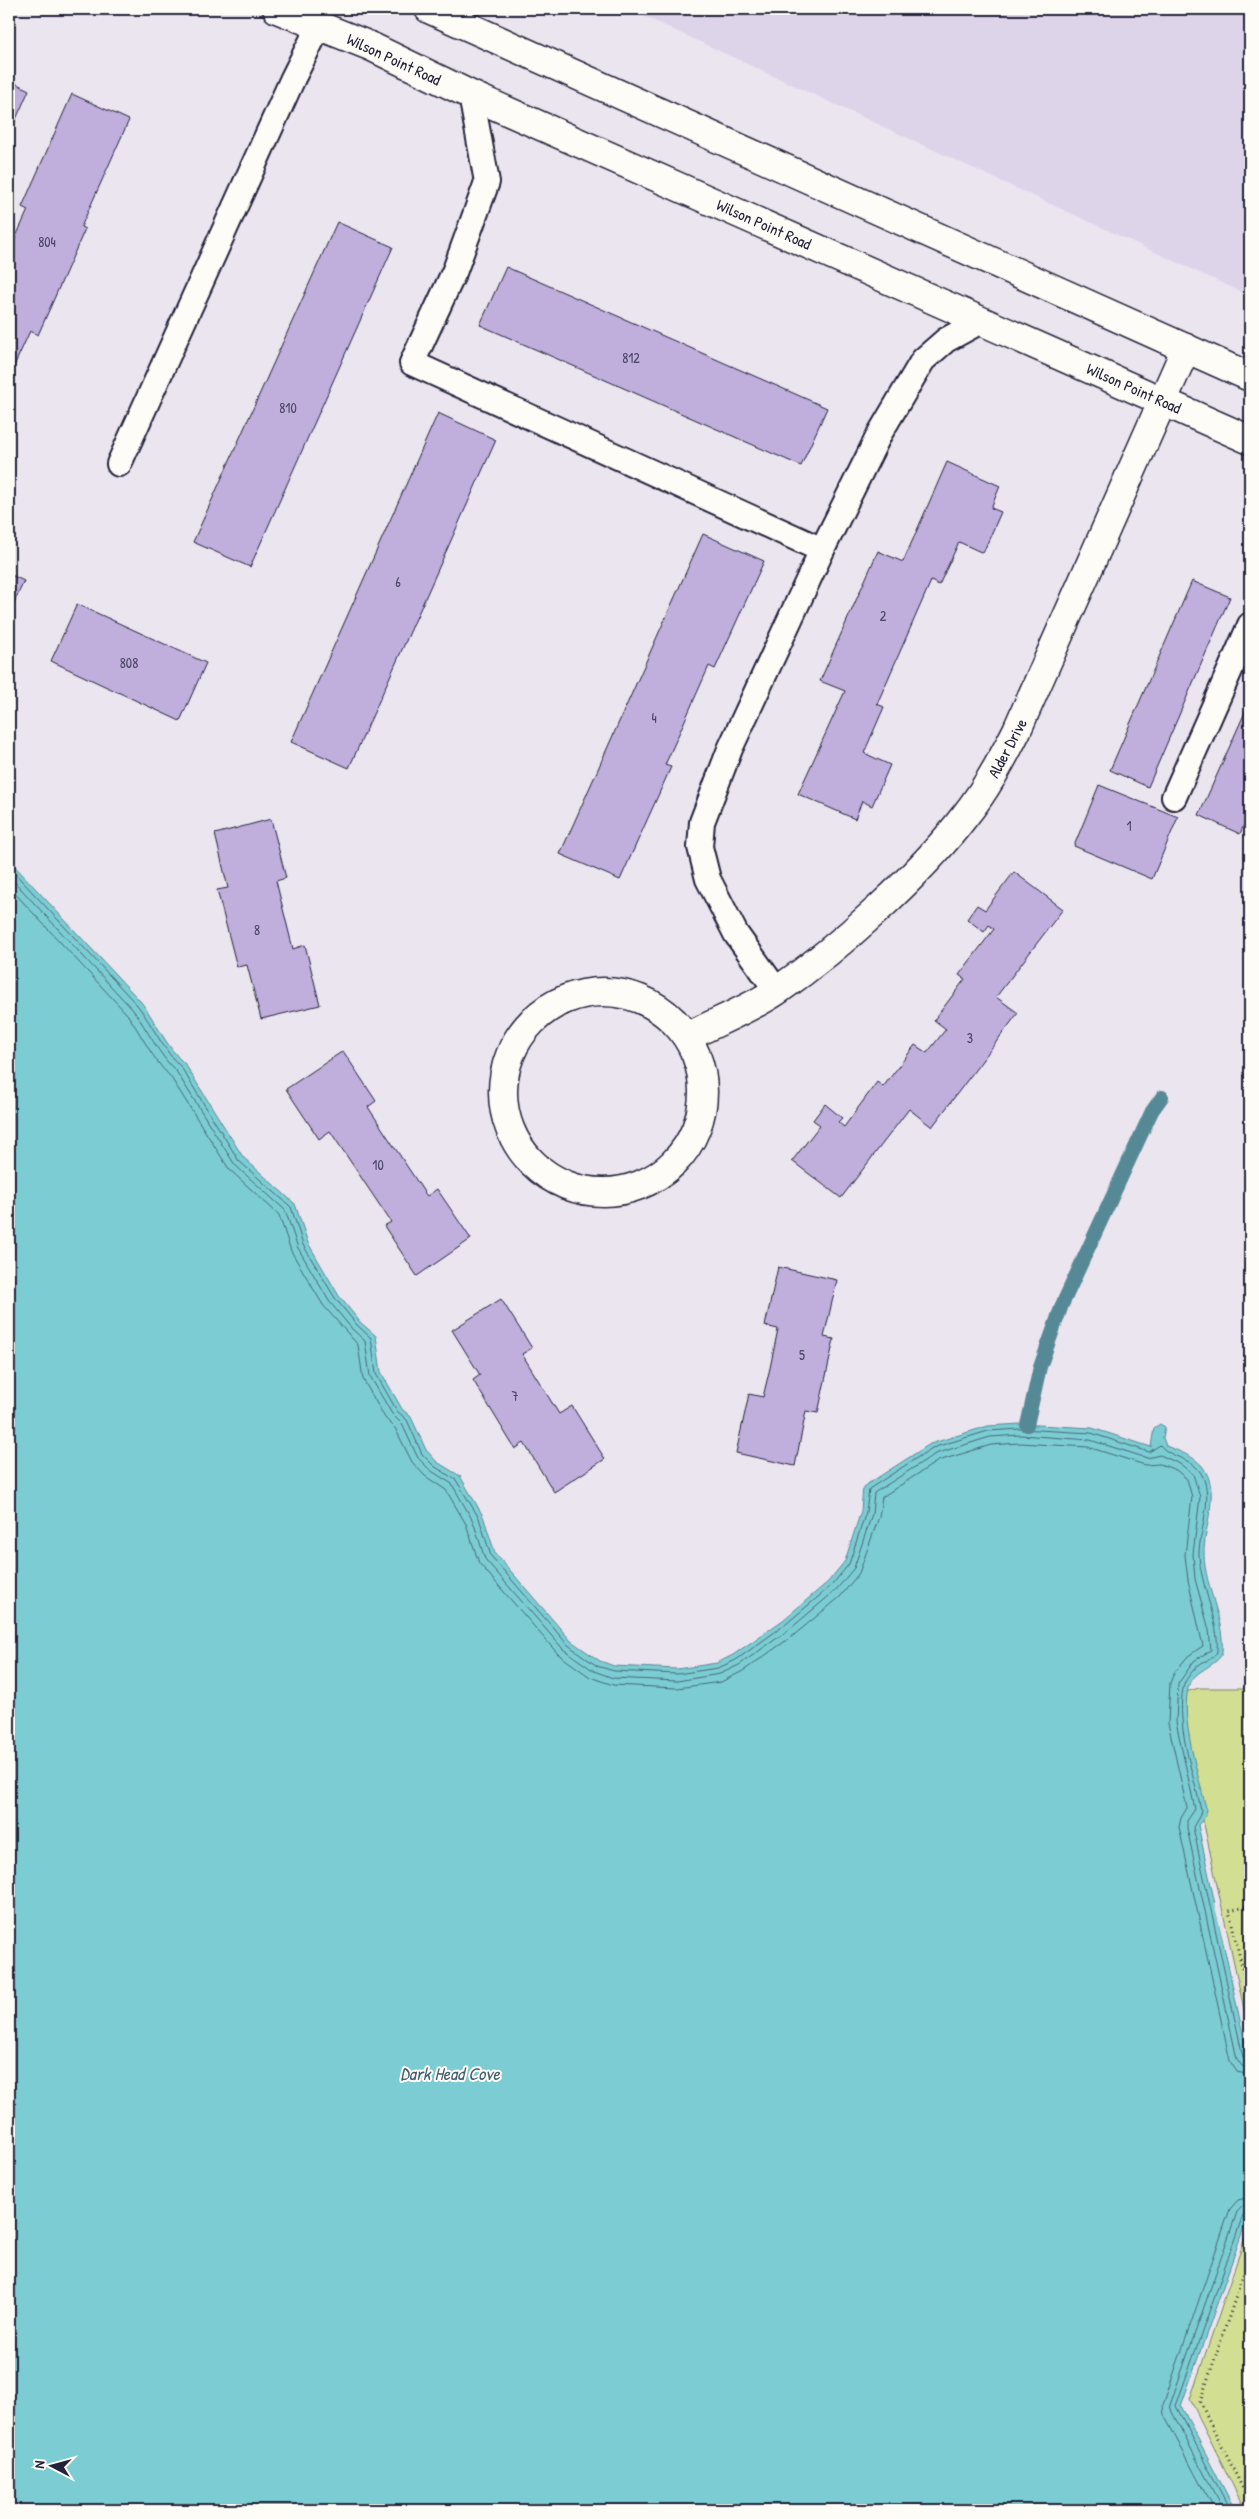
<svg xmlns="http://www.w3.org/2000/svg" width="1259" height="2519" viewBox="0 0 1259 2519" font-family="'Patrick Hand',sans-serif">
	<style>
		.built { fill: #ded4ea }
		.green { fill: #d2de91; stroke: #7a8066 }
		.water { fill: #7bcdd3; stroke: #578996 }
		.pier { fill: #ebe5ef }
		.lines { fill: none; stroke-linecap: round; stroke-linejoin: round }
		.shore { stroke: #466678; stroke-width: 1 }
		.stream { stroke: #578996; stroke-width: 14 }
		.building { fill: #c0aedd; stroke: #22223b }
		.service-casing { stroke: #22223b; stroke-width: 28 }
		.minor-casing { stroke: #22223b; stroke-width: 31 }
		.tertiary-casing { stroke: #22223b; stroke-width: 31 }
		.path { stroke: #22223b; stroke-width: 3; stroke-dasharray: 1 4; stroke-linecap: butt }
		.service { stroke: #fdfcf7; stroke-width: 24 }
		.minor { stroke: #fdfcf7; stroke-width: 28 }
		.tertiary { stroke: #fdfcf7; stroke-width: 28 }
		.labels { text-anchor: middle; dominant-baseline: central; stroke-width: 4; stroke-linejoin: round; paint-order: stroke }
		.number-label { font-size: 14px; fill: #4a4564 }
		.street-label { font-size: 16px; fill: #22223b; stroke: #fdfcf7 }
		.water-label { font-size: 18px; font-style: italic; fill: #415e70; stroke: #fdfcf7 }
	</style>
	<rect width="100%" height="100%" fill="#ebe5ef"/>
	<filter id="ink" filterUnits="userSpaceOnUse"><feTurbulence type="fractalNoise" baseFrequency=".02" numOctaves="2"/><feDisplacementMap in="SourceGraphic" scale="10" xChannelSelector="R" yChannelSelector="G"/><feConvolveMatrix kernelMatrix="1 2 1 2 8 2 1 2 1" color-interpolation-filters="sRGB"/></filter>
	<g filter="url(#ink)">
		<path class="built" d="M628 9H1250V296L650 19Z"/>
		<g class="green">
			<path d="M1199 1688H1250V2037L1176 1695Z"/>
			<path d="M1250 2223V2510H1245L1190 2399Z"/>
		</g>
		<path class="water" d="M9 860 141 1002C157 1023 166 1047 185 1064L243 1157 295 1204 308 1243 339 1296 360 1322 376 1336 381 1372 402 1409 411 1417 426 1450 437 1462 460 1476 483 1516 495 1553 571 1641 600 1661 614 1666 677 1669 717 1663 733 1655 783 1620 828 1582 845 1561 861 1511 863 1487 930 1444 988 1426 1020 1424 1092 1428 1151 1447 1154 1428 1160 1424 1165 1427 1163 1438 1166 1446C1178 1451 1194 1456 1202 1466 1222 1491 1203 1527 1204 1555 1205 1588 1225 1620 1222 1652 1221 1664 1194 1670 1189 1685 1179 1716 1199 1777 1206 1808L1205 1817 1198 1825 1250 2067V2210L1181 2406 1235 2510H9Z"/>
		<path class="pier" d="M1217 1902 1248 2043 1214 1903Z"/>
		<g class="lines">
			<g class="shore">
				<path d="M9 867 138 1006C153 1026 163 1050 181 1067L239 1161 291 1207 303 1245 335 1298 357 1325 371 1338 376 1374 397 1411 407 1420 422 1454 434 1466 456 1480 479 1518 491 1556 568 1645 597 1666 614 1671 677 1674 718 1668 736 1660 786 1624 831 1586 849 1564 866 1512 869 1489 932 1448 988 1431 1020 1429 1091 1433 1149 1452 1160 1445C1169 1457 1187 1457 1198 1469 1217 1492 1199 1529 1199 1554 1200 1585 1220 1623 1217 1651 1216 1659 1205 1660 1200 1664 1195 1668 1188 1676 1185 1682 1181 1690 1181 1710 1182 1719 1183 1744 1195 1783 1201 1809L1200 1815 1193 1827 1243 2057 1250 2062"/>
				<path d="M9 876 133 1010C148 1030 158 1054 176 1071L235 1165 285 1210 298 1248 329 1301 352 1329 365 1341 370 1376 392 1414 402 1424 418 1458 430 1470 452 1484 473 1521 485 1559 563 1649 594 1671 613 1678 677 1681 720 1674 739 1665 790 1629 836 1590 854 1568 872 1514 874 1493 935 1454 990 1437 1020 1435 1090 1440 1147 1458 1160 1455 1180 1464 1193 1474 1200 1497 1193 1554 1195 1579 1209 1630 1211 1650 1194 1661 1178 1684 1176 1722 1195 1809 1187 1821V1828L1237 2059 1242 2066 1250 2068"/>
				<path d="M9 887 127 1014C142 1035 152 1059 170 1076L229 1169 279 1215 291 1251 323 1305 358 1345 363 1379 385 1418 395 1428 412 1462 425 1476 446 1490 466 1524 479 1563 558 1654 590 1677 613 1685 677 1688 721 1682 743 1671 794 1635 840 1597 859 1573 879 1517 882 1497 938 1461 991 1445 1020 1443 1088 1447 1145 1465 1160 1464 1176 1470 1187 1479 1192 1497 1185 1555 1188 1580 1203 1646 1188 1656 1174 1673 1170 1683 1168 1723 1187 1808 1181 1818 1179 1827 1230 2061 1237 2072 1250 2075"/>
				<path d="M1214 2510 1164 2415 1163 2405 1230 2209 1238 2200 1250 2197"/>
				<path d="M1223 2510 1172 2412 1170 2405 1237 2212 1243 2206 1250 2204"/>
				<path d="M1230 2510 1176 2406 1243 2215 1250 2211"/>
			</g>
			<path class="stream" d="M1027 1425 1040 1367 1062 1305 1152 1111 1162 1097"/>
		</g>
		<g class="building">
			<path d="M9 80 29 90 9 135Z"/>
			<path d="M72 94 129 120 81 227 85 229 38 335 30 331 9 377V252L28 210 22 207Z"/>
			<path d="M337 222 393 247 250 567 193 542Z"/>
			<path d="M506 267 827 408 801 466 480 325Z"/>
			<path d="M438 413 496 440 349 768 291 742Z"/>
			<path d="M947 462 1000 486 991 508 1001 512 983 553 959 542 939 585 931 581 877 704 884 707 864 753 890 765 872 806 862 801 855 819 798 794 845 691 820 681 878 551 903 562Z"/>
			<path d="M703 534 764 561 715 669 709 666 665 765 671 767 620 880 560 854Z"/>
			<path d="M9 574 24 581 9 614Z"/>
			<path d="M1192 581 1230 597 1148 787 1110 770Z"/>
			<path d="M77 604 206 663 180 721 51 661Z"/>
			<path d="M1250 701V811L1240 834 1199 815Z"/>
			<path d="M1099 785 1178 817 1152 879 1074 846Z"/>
			<path d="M271 819 286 878 276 881 293 949 305 945 320 1005 261 1019 247 965 237 967 217 890 228 888 215 834Z"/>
			<path d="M1014 872 1063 909 996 997 1018 1013 932 1127 909 1109 841 1198 792 1161 820 1125 813 1120 825 1104 842 1118 838 1122 844 1127 877 1082 883 1087 915 1045 927 1053 946 1029 934 1020 965 979 959 975 994 929 989 925 984 932 967 919 977 905 985 910Z"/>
			<path d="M343 1051 376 1101 368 1107 424 1192 427 1196 437 1189 471 1239 417 1276 384 1226 391 1222 330 1131 319 1139 286 1089Z"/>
			<path d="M778 1267 837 1280 824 1337 834 1339 818 1413 806 1411 795 1466 736 1453 749 1394 763 1397 770 1368 778 1329 765 1326Z"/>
			<path d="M501 1299 532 1348 522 1354 559 1414 572 1406 605 1459 554 1492 524 1443 515 1449 473 1380 480 1375 452 1330Z"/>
		</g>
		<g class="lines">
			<defs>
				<g id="service">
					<path d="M471 95 487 182 455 270 412 363 822 550"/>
					<path d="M119 464 293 78 319 26"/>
					<path d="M1174 797 1250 625"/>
					<path d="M777 991 736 934 708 879 700 847 702 822 730 749 822 550 880 433 923 360 946 340 981 321"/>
				</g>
				<g id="minor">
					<circle cx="603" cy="1092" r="100"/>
					<path d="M687 1037C716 1022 752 1008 778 990 840 947 918 877 964 817 986 790 1002 760 1017 730L1186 348"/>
				</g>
				<g id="tertiary">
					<path d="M277 9 370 46 471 95 1250 440"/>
					<path d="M429 9 1250 377"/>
				</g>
			</defs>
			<use href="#service" class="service-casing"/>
			<use href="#minor" class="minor-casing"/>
			<use href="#tertiary" class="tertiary-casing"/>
			<g class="path">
				<path d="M1250 1906 1229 1911 1250 2001"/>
				<path d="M1250 2255 1200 2402 1250 2503"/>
			</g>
			<use href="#service" class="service"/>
			<use href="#minor" class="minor"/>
			<use href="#tertiary" class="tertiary"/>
		</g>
	</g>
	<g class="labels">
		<g class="number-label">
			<text x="47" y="241">804</text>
			<text x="631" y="357">812</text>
			<text x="288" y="407">810</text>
			<text x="398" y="581">6</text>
			<text x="883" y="615">2</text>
			<text x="129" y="662">808</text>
			<text x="654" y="717">4</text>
			<text x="1129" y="825">1</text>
			<text x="257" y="929">8</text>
			<text x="970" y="1037">3</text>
			<text x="378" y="1164">10</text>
			<text x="802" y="1354">5</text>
			<text x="515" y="1395">7</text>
		</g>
		<g class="street-label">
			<text transform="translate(394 59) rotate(25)">Wilson Point Road</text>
			<text transform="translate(764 224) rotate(24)">Wilson Point Road</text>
			<text transform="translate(1134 388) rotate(24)">Wilson Point Road</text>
			<text transform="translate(1007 748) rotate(-62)">Alder Drive</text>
		</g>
		<g class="water-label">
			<text x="450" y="2073">Dark Head Cove</text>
		</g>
	</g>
	<rect width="1259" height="2519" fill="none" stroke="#fdfcf7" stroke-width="30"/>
	<rect x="15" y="15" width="1229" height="2489" fill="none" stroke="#22223b" stroke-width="2" filter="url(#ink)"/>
	<g transform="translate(52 2466) rotate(276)" stroke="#fdfcf7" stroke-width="4" paint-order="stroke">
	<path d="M0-4L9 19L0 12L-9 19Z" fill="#22223b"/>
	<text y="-8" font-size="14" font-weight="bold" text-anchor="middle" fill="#22223b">N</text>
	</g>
</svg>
